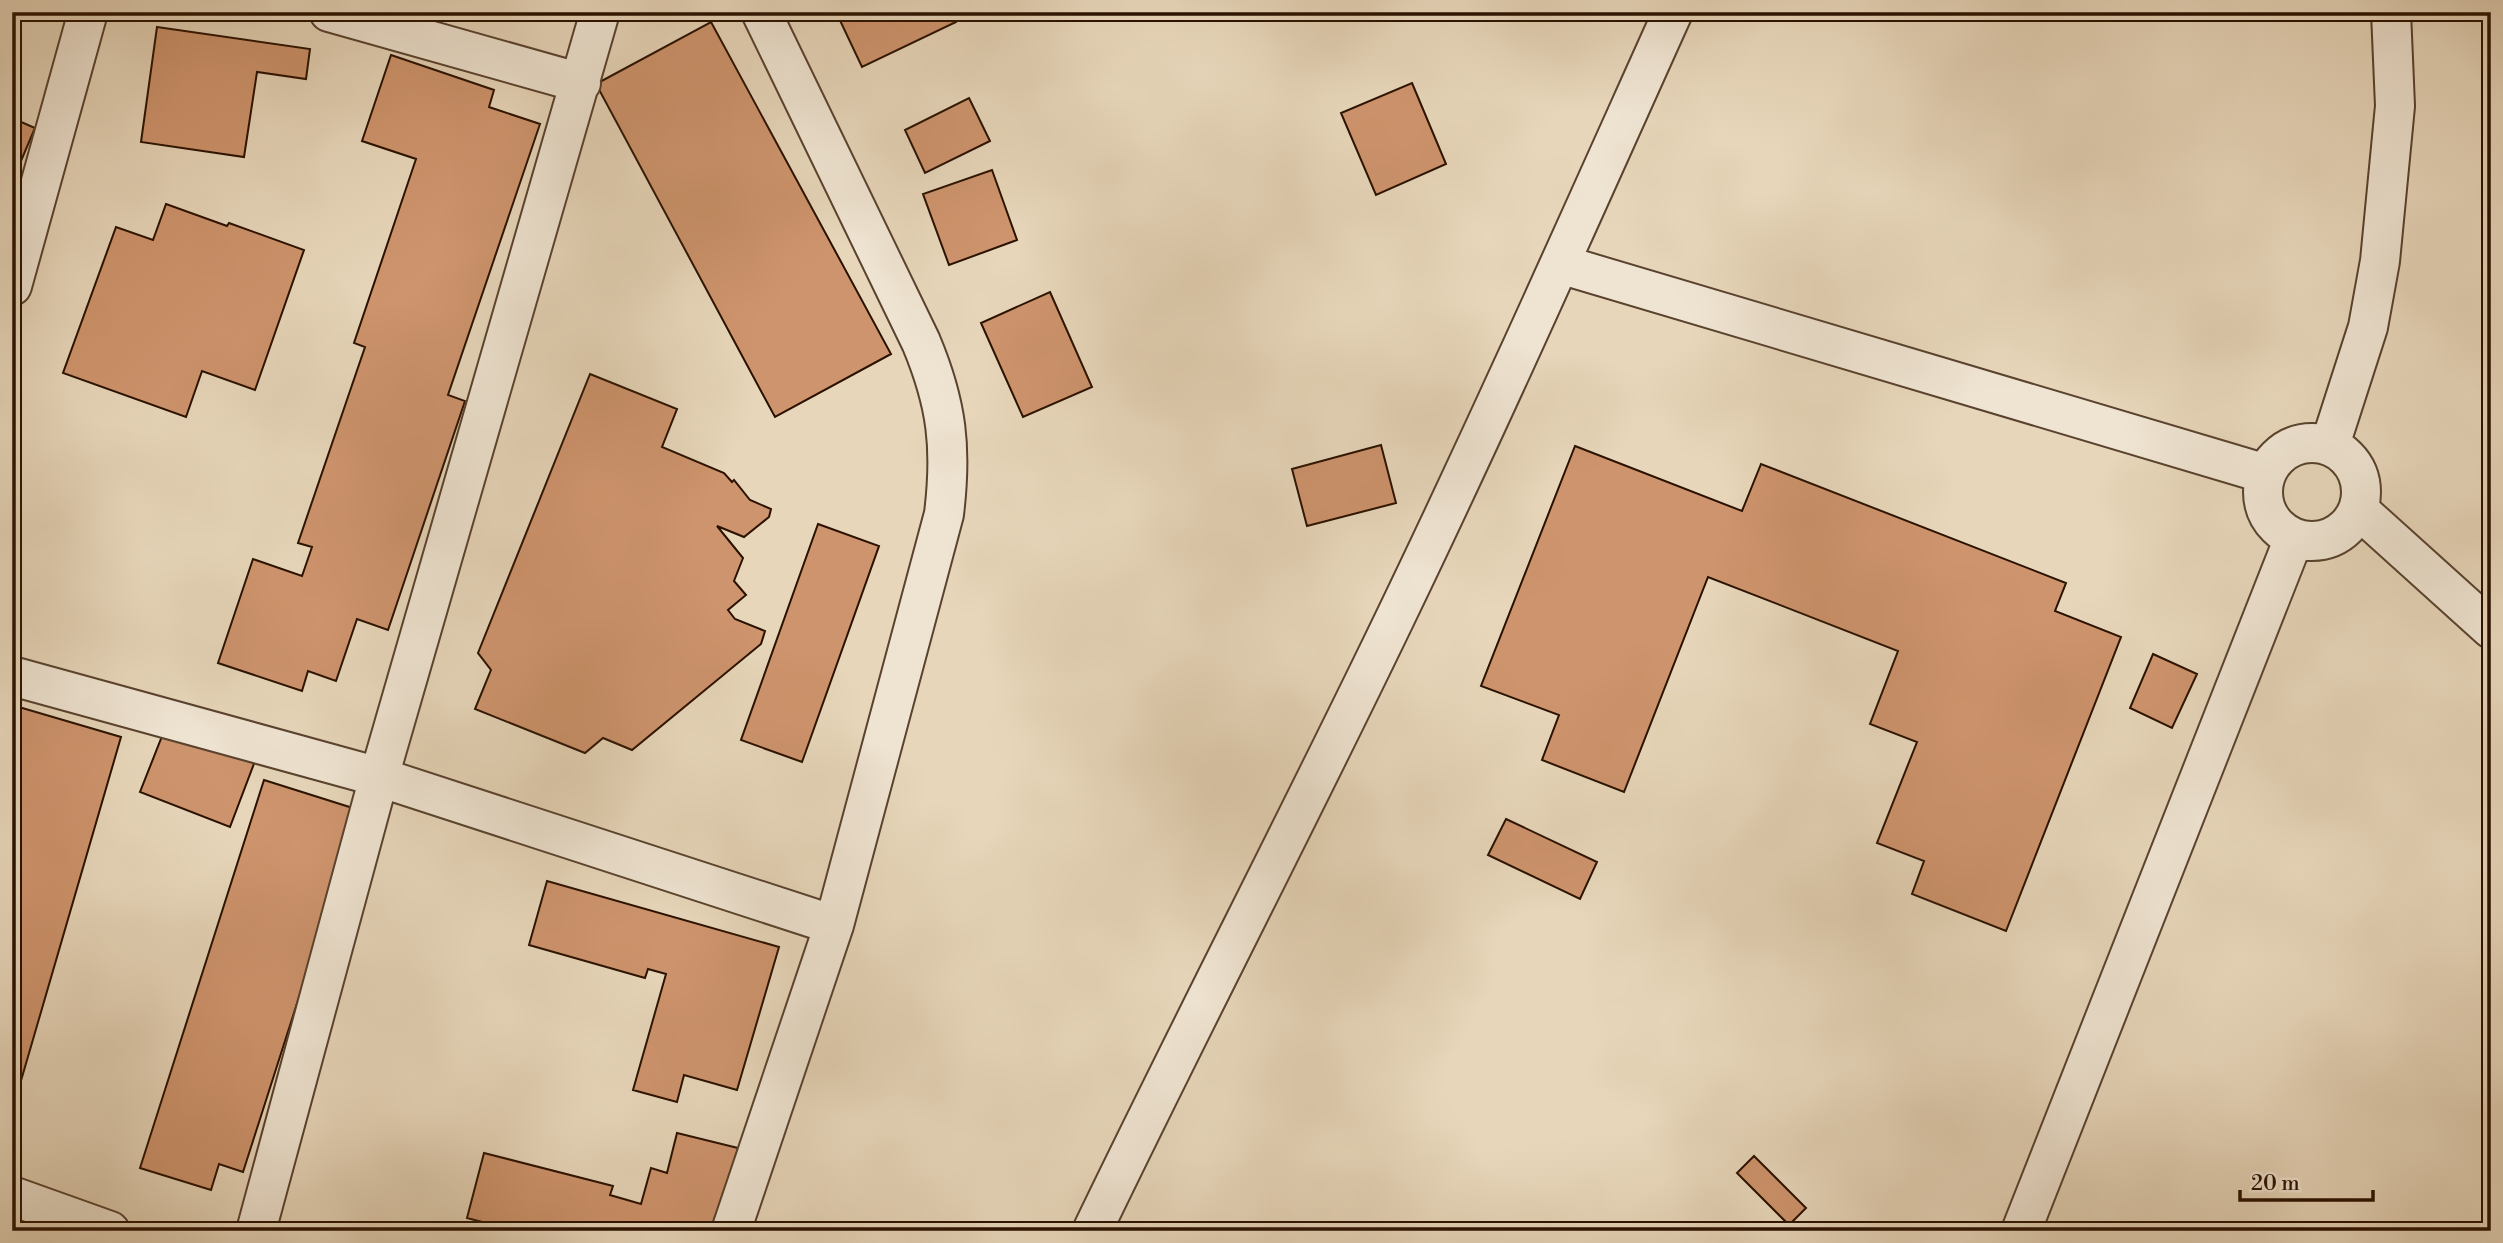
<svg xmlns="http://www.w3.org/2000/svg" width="2503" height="1243" viewBox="0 0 2503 1243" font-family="'Libre Bodoni',serif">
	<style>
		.building { fill: #ce946d; stroke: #2a1100; stroke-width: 2 }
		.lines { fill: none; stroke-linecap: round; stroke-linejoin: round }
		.minor-casing { stroke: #59422e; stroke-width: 42 }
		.minor { stroke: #efe4d2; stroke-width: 38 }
	</style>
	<rect width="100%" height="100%" fill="#e7d6ba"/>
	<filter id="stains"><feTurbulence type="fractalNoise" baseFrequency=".00286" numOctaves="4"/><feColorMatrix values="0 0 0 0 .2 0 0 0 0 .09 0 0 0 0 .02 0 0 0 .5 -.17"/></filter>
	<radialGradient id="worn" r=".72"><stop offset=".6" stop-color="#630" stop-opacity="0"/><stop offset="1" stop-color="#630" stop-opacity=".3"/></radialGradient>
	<!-- building -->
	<path class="building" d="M836 12H952L956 22 862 67Z
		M711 22 891 354 775 417 596 84Z
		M157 27 310 49 306 79 257 72 244 157 141 142Z
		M391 55 494 90 489 107 540 124 448 395 465 401 388 630 357 619 336 681 308 671 302 691 218 663 253 559 302 576 312 547 298 543 365 347 354 343 416 159 362 141Z
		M1412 83 1446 164 1376 195 1341 113Z
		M969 98 990 141 925 173 905 130Z
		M12 118 35 128 15 175 12 174Z
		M992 170 1017 240 949 265 923 194Z
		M166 204 227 226 229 223 304 250 255 390 202 371 186 417 63 373 116 227 153 240Z
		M1050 292 1092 387 1023 417 981 323Z
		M590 374 677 409 662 447 724 473 732 482 734 480 750 500 771 509 769 517 744 537 717 526 743 558 734 581 746 595 728 610 735 619 765 631 761 644 632 750 603 738 585 753 475 709 491 670 478 653Z
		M1381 445 1396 503 1307 526 1292 469Z
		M1575 446 1742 511 1761 464 2066 583 2055 611 2121 637 2006 931 1912 894 1924 861 1877 843 1917 742 1870 724 1898 651 1708 577 1624 792 1542 760 1559 715 1481 686Z
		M818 524 879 546 802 762 741 740Z
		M2153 654 2197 674 2172 728 2130 708Z
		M12 705 121 737 18 1091 12 1089Z
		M166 726 255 761 230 827 140 792Z
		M264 780 359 810 243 1172 219 1164 211 1190 140 1168Z
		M1506 819 1597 862 1580 899 1488 855Z
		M547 881 779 947 737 1090 684 1075 677 1102 633 1090 666 974 648 969 645 978 529 945Z
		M677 1133 738 1148 717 1231H516L467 1218 484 1153 613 1186 610 1195 641 1204 651 1168 667 1173Z
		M1754 1156 1806 1208 1789 1225 1737 1173Z"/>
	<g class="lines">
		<!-- minor casing -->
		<g class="minor-casing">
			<path id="minor" d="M329 12 581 83
				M1560 264 2266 474
				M12 286 88 12
				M2263 492a49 49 0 1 1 98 0a49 49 0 1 1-98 0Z
				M2330 445 2368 327 2380 261 2395 106 2391 12
				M2358 509 2491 629
				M12 676 379 777 834 925
				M12 1196 110 1231
				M256 1231 379 777 600 12
				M731 1231 834 925 944 514C952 448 947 404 921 342L761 12
				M1092 1231C1191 1025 1297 822 1396 616 1492 417 1582 214 1673 12
				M2021 1231 2294 538"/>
		</g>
		<!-- minor -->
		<use href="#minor" class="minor"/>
	</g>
	<!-- margin -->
	<rect width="2503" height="1243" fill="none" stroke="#e7d6ba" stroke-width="42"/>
	<rect x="14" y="14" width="2475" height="1215" fill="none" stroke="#2a1100" stroke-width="3.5"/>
	<rect x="21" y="21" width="2461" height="1201" fill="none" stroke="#2a1100" stroke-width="2"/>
	<!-- scale -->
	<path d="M2240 1190v10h133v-10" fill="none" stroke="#2a1100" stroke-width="3.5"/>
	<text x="2251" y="1190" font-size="21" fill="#2a1100" stroke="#efe4d2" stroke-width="5" paint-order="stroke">20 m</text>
	<rect width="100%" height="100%" filter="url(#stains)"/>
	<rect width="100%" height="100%" fill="url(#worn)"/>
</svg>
